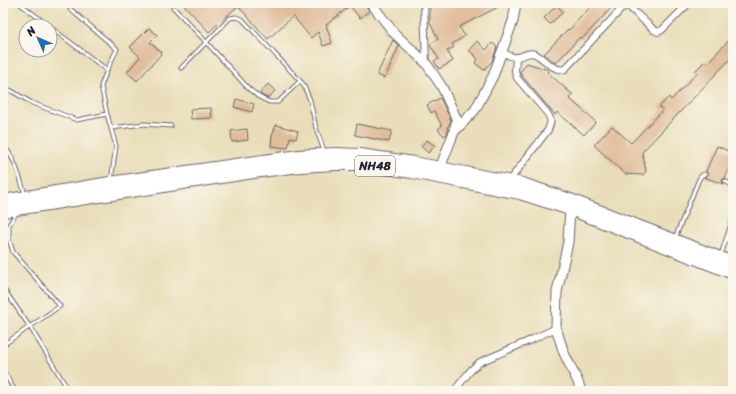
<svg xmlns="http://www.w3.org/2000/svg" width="736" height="394" viewBox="0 0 736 394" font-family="Sriracha,sans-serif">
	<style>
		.building { fill: #e0bc9a }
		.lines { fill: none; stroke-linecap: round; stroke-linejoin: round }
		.lane-casing { stroke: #686467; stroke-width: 5 }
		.street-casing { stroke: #686467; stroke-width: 8 }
		.secondary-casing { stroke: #686467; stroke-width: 11 }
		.highway-casing { stroke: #686467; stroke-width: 14 }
		.lane { stroke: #fff; stroke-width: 3 }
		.street { stroke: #fff; stroke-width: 6 }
		.secondary { stroke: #fff; stroke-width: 9 }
		.highway { stroke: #fff; stroke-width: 12 }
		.labels { text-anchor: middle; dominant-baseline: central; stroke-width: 3.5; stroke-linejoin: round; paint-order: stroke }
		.shield { fill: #fbf7ec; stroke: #636270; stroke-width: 1 }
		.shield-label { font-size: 12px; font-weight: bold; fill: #22223b }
	</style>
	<rect width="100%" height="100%" fill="#fbf7ec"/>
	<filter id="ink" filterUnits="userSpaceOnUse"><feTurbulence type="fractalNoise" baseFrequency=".025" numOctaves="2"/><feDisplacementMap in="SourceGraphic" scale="8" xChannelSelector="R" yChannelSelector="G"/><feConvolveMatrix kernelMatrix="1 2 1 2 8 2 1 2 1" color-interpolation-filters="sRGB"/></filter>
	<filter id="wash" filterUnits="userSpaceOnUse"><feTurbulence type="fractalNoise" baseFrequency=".012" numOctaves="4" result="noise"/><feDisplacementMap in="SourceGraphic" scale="16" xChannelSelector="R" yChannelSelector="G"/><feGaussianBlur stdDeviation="0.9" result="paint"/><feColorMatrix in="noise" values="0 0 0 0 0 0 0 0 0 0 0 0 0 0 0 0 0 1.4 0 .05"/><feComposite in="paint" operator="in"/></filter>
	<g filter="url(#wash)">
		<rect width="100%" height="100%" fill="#e9deb9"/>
		<g id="blocks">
			<!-- building -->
			<path class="building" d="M182 3H365L366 6 369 11 360 18 350 6 326 25 332 43 323 46 318 32 311 38 293 16 268 39 238 6 209 32Z
				M430 3H506L459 27 465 36 452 44 454 47 447 51 453 61 439 69 434 61 439 59 430 45 438 39 430 23Z
				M594 3H616L582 39 580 37 556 63 544 54 568 29 569 30Z
				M557 5 563 12 550 24 544 18Z
				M149 28 157 35 150 42 162 53 137 81 127 72 140 57 130 47Z
				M733 36V56L642 152 646 171 643 175 625 174 594 145 612 126 631 143 663 110 659 107 669 97 671 100 697 73 695 71 705 61 707 63Z
				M393 40 399 46 385 78 377 75Z
				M477 41 486 50 492 43 497 47 492 61 484 70 475 63 478 59 469 50Z
				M527 63 549 70 547 72 573 95 569 98 596 122 584 135 557 112 555 115 522 76 520 72Z
				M268 84 275 91 268 98 263 96 260 93Z
				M440 98 451 120 449 125 447 127 448 131 447 134 444 136 438 129 442 126 434 111 431 113 427 105Z
				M236 99 254 104 252 112 234 107Z
				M211 108 212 118 191 119 190 109Z
				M357 124 392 131 389 142 355 135Z
				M276 125 298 131 296 139 290 137 288 148 271 146 272 136Z
				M247 129 248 140 232 142 231 131Z
				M427 140 435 146 428 153 421 146Z
				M717 146 733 153V159L725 178 722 180 723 184 704 177 708 175 706 171Z"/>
		</g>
	</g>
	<g filter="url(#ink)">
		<use href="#blocks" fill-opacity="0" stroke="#686467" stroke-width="1"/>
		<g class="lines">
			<!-- lane casing -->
			<g class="lane-casing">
				<path id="lane" d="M19 3 49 26
					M173 7 206 42 249 89 259 97 269 102H278L300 81
					M70 9 117 49 107 70
					M50 27 107 70 101 86 107 114
					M181 68 230 18 236 17 242 19 303 84 310 100 316 128 324 151
					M3 86 32 103 77 120 107 114 116 146 111 181
					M111 128 144 124 171 126
					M3 145C15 157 20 179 25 194
					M725 181 733 186
					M675 238 699 179 702 175 705 174
					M721 255 733 218
					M3 288 30 327 69 391
					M3 345 60 306 13 252 9 239V225L17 212
					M3 370 15 391"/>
			</g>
			<!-- street casing -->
			<g class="street-casing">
				<path id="street" d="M424 3 426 63
					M626 4 654 30 658 32 662 30 689 3
					M502 52C506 54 512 58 517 57 523 57 527 51 535 54 544 58 553 72 565 69L627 3
					M509 181 548 130C551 122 552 120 547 113L517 78 515 71 516 57
					M454 391 471 370 480 362 531 340 556 328"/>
			</g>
			<!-- secondary casing -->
			<g class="secondary-casing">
				<path id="secondary" d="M371 3 394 33 426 63 442 87 457 120 454 130
					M440 174V168L454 132 475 110 493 76 513 21 516 3
					M572 204 570 209 568 242 557 292 556 328 564 353 578 382 581 391"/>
			</g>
			<!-- highway casing -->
			<g class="highway-casing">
				<path id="highway" d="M3 201 110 183 299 156 335 154 360 155 414 163 522 184 573 201 733 263
					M3 211 253 172 300 166 335 164H359L412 172 520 193 570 209 733 273"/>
			</g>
			<!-- lane -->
			<use href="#lane" class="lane"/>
			<!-- street -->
			<use href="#street" class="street"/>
			<!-- secondary -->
			<use href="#secondary" class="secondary"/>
			<!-- highway -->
			<use href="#highway" class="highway"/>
		</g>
	</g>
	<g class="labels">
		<!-- shield labels -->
		<rect class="shield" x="355" y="156" width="40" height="20" rx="3"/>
		<g class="shield-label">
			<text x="375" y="166">NH48</text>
		</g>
	</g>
	<!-- margin -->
	<rect width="736" height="394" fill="none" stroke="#fbf7ec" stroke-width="16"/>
	<!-- north arrow -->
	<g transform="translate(38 38) rotate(315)"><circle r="19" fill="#fbf7ec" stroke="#a4a2a5"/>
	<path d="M0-3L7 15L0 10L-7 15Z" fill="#1f6fb2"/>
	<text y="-6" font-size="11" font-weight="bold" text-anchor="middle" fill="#22223b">N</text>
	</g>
</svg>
